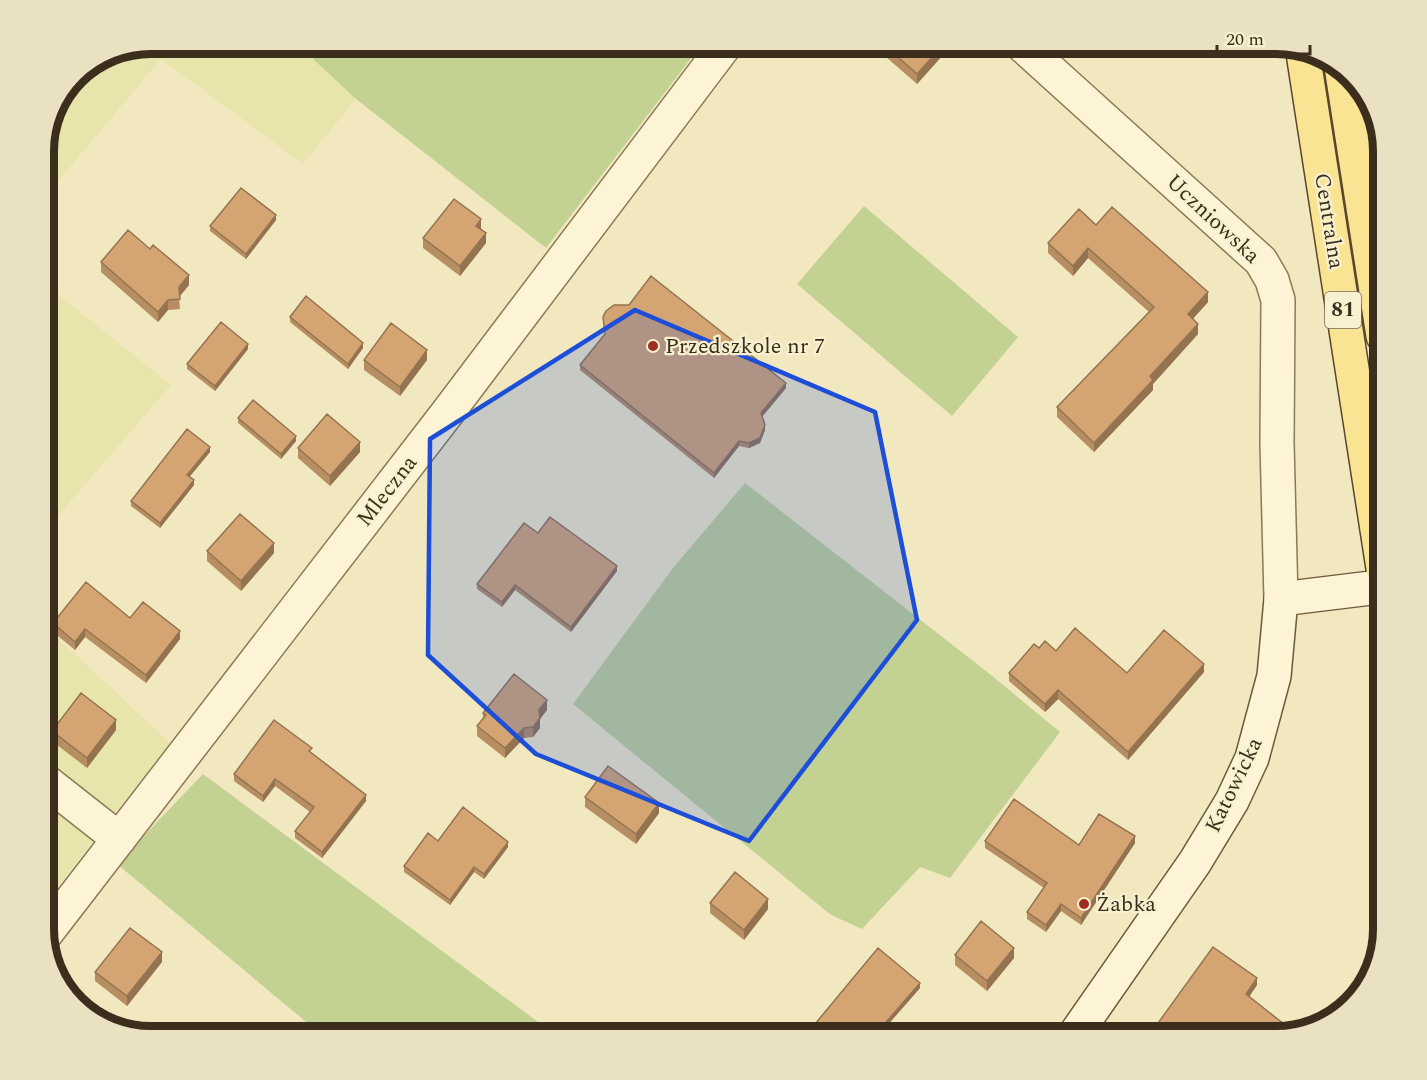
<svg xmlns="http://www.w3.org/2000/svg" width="1427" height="1080" viewBox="0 0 1427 1080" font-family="Spectral,serif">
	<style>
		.farmland { fill: #e8e5ac }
		.green { fill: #c3d193 }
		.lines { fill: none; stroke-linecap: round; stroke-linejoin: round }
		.street-casing { stroke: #8d7956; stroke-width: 36 }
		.secondary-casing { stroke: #6e5939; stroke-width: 36 }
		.primary-casing { stroke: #5a462b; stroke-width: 36 }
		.street { stroke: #fcf4d4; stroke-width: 33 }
		.secondary { stroke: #fcf4d4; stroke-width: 33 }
		.primary { stroke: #f9e494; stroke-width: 33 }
		.wall { fill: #b68e62 }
		.shaded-wall { fill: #947450 }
		.building { fill: #d4a572; stroke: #947450; stroke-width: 1.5 }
		.marked { fill: #1d4ed8; fill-opacity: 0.2; stroke: #1d4ed8; stroke-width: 4.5; stroke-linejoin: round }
		.poi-dot { fill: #a12d20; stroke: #f8f1d0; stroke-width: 2 }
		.labels { text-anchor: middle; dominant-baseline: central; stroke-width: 4.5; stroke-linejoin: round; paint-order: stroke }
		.shield { fill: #f8f1d0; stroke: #746852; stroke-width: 1.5 }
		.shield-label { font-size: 21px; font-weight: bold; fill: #3b2e1c }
		.street-label { font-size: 22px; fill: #3b2e1c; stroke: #f8f1d0 }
		.poi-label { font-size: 22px; fill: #3b2e1c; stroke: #f8f1d0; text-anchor: start }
		.rim { fill: none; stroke: #3b2e1c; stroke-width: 8 }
	</style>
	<rect width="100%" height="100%" fill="#f2e8c0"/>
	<!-- farmland -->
	<path class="farmland" d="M151 44H325L313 59 356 99 303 164 161 59 44 198V144L55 103 80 70Z
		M44 283 171 385 44 532Z
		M44 625 170 743 44 904Z"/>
	<!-- green -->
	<path class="green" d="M325 44H702L546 248 356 99 313 59Z
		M864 206 1018 337 952 416 797 284Z
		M745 483 991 675 1060 732 950 878 920 867 862 929 831 915 573 704 673 568Z
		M203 774 557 1036H323L117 864Z"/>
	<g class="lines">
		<!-- street casing -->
		<g class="street-casing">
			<path id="street" d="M1021 44 1261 261 1272 280 1278 300 1277 443 1281 599
				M44 780 119 839
				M44 936 448 412 726 44"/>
		</g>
		<!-- secondary casing -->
		<g class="secondary-casing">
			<path id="secondary" d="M1074 1036 1195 862 1232 801 1252 758 1274 676 1281 599 1371 588 1383 583"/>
		</g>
		<!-- primary casing -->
		<g class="primary-casing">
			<path id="primary" d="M1303 53 1383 568
				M1341 66 1383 336"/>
		</g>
		<!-- street -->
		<use href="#street" class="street"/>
		<!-- secondary -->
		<use href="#secondary" class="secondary"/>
		<!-- primary -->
		<use href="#primary" class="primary"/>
	</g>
	<!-- wall -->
	<path class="wall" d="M871 44H951V46L917 84Z
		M276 220 246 259 210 231V226Z
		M1096 225 1208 302 1193 319 1198 334 1153 384V390L1094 452 1057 417V407L1149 312 1088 258 1073 276 1048 253V243Z
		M480 229 486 243 460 276 423 248V238Z
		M101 262 189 285 179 297 180 309 168 310 158 322 101 272Z
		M290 317 363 348 348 369 290 322Z
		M248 349 215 391 187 369V364Z
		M364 360H427L400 396 364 370Z
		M580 365 786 388 762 417 765 430 760 443 749 448 739 446 714 478 580 370Z
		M238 418 296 441 281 459 238 423Z
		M298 448 360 452 330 486 298 458Z
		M210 452 189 477 194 485 160 528 131 506V501Z
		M538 533 617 571 571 632 515 590 502 607 477 589V584Z
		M207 551 274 553 241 591 207 561Z
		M130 618 180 639 146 683 85 637 75 650 53 632V623Z
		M1039 648 1056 651 1127 673 1204 672 1128 760 1058 699 1045 712 1009 681V673Z
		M547 710 540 719V728L533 737 524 738 505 758 477 736V726L483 718V713Z
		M116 730 87 768 52 741V731Z
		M312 753 366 801 322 858 295 838V831L310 812 275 786 263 802 234 781V774Z
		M585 797 659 813 636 844 585 807Z
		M438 841 508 847 484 879 474 872 450 905 404 872V866Z
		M985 841 1079 845 1135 843 1081 925 1061 911 1046 932 1027 919V912L1044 888 985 848Z
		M710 903 768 909 744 940 710 913Z
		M955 955 1014 958 987 991 955 965Z
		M162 962 127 1006 95 981V972Z
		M1257 985 1249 997 1276 1036H1153V1030Z
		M920 988 878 1036H812L810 1035V1030Z"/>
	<!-- shaded-wall -->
	<path class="shaded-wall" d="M944 44H951V46L917 84V74Z
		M276 215V220L246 259V254Z
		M481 219V229L476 236V226Z
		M486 233V243L460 276V266Z
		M1088 248V258L1073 276V266Z
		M189 275V285L179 297V287Z
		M1208 292V302L1188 324V314Z
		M168 300V310L158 322V312Z
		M1198 324V334L1153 384V390L1094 452V443L1150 376Z
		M363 343V348L348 369V364Z
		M248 344V349L215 391V386Z
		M427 350V360L400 396V387Z
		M786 383V388L761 418V413Z
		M765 425V430L760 443 749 448V443Z
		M296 436V441L281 459V454Z
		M739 441V446L714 478V473Z
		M360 442V452L330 486V476Z
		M210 447V452L187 480V475Z
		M194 480V485L160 528V523Z
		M274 543V553L241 591V581Z
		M617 566V571L571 632V627Z
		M515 585V590L502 607V602Z
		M85 629V637L75 650V642Z
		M180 631V639L146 683V675Z
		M1204 664V672L1128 760V752Z
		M1058 690V699L1045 712V704Z
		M547 700V710L540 719V728L533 737V727L539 710Z
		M116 720V730L87 768V758Z
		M524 728V738L505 758V748Z
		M275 779V786L263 802V796Z
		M366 795V801L322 858V852Z
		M659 803V813L636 844V834Z
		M1135 836V843L1081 925V918Z
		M508 842V847L484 879V874Z
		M474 867V872L450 905V900Z
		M768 899V909L744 940V930Z
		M1061 904V911L1046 932V925Z
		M1014 948V958L987 991V981Z
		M162 952V962L127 1006V996Z
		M1257 978V985L1246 1001V994Z
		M920 983V988L878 1036H874Z"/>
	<!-- building -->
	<path class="building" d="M883 44H944L917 74Z
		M241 188 276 215 246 254 210 226Z
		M454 199 481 219 476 226 486 233 460 266 423 238Z
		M1112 207 1208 292 1188 314 1198 324 1150 376 1153 380 1094 443 1057 407 1154 307 1088 248 1073 266 1048 243 1079 209 1096 225Z
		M128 230 150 249 153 245 189 275 179 287 180 299 168 300 158 312 101 262Z
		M651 276 786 383 761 413 765 425 760 438 749 443 739 441 714 473 580 365 605 334 603 317 606 311 614 305H629Z
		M306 296 363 343 348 364 290 317Z
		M221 322 248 344 215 386 187 364Z
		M391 323 427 350 400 387 364 360Z
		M253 400 296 436 281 454 238 418Z
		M327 414 360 442 330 476 298 448Z
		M187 429 210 447 187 475 194 480 160 523 131 501Z
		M240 514 274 543 241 581 207 551Z
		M550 517 617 566 571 627 515 585 502 602 477 584 524 523 538 533Z
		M86 582 130 618 143 602 180 631 146 675 85 629 75 642 53 623Z
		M1075 628 1127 673 1164 630 1204 664 1128 752 1058 690 1045 704 1009 673 1034 644 1039 648 1045 641 1056 651Z
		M514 674 547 700 539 710 540 718 533 727 524 728 505 748 477 726 486 715 483 713Z
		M81 693 116 720 87 758 52 731Z
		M274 720 312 748 309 751 366 795 322 852 295 831 314 807 275 779 263 796 234 774Z
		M608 766 659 803 636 834 585 797Z
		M1014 799 1079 845 1099 814 1135 836 1081 918 1061 904 1046 925 1027 912 1047 883 985 841Z
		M463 807 508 842 484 874 474 867 450 900 404 866 428 833 438 841Z
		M735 872 768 899 744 930 710 903Z
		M981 921 1014 948 987 981 955 955Z
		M130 928 162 952 127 996 95 972Z
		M1213 947 1257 978 1246 994 1294 1032 1276 1036H1162L1153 1030Z
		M878 948 920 983 874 1036H818L810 1030Z"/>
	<!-- marked area -->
	<path class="marked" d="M635 310 875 412 917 620 749 841 536 754 428 655 430 439Z"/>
	<!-- markers -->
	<g class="poi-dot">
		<circle cx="653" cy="346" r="6"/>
		<circle cx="1084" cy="904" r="6"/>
	</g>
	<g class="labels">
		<!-- shield labels -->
		<rect class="shield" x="1325" y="292" width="36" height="36" rx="4.5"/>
		<g class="shield-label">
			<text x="1343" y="310">81</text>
		</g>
		<!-- street labels -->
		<g class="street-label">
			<text transform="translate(1213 219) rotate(43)">Uczniowska</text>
			<text transform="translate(1329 221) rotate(81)">Centralna</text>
			<text transform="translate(387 491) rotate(-52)">Mleczna</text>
			<text transform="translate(1234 785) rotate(-64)">Katowicka</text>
		</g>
		<!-- poi labels -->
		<g class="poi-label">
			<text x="665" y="346">Przedszkole nr 7</text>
			<text x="1096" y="904">Żabka</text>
		</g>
	</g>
	<!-- crop -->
	<path d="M0 0H1427V1080H0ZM151 54H1276A97 97 0 0 1 1373 151V929A97 97 0 0 1 1276 1026H151A97 97 0 0 1 54 929V151A97 97 0 0 1 151 54Z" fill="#e9e1c2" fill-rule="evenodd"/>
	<path class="rim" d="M151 54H1276A97 97 0 0 1 1373 151V929A97 97 0 0 1 1276 1026H151A97 97 0 0 1 54 929V151A97 97 0 0 1 151 54Z"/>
	<!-- scale -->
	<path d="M1217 45v9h93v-9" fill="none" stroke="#3b2e1c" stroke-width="3"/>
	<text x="1226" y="45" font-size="18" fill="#3b2e1c" stroke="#f8f1d0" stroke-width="4.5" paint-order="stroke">20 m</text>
</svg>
